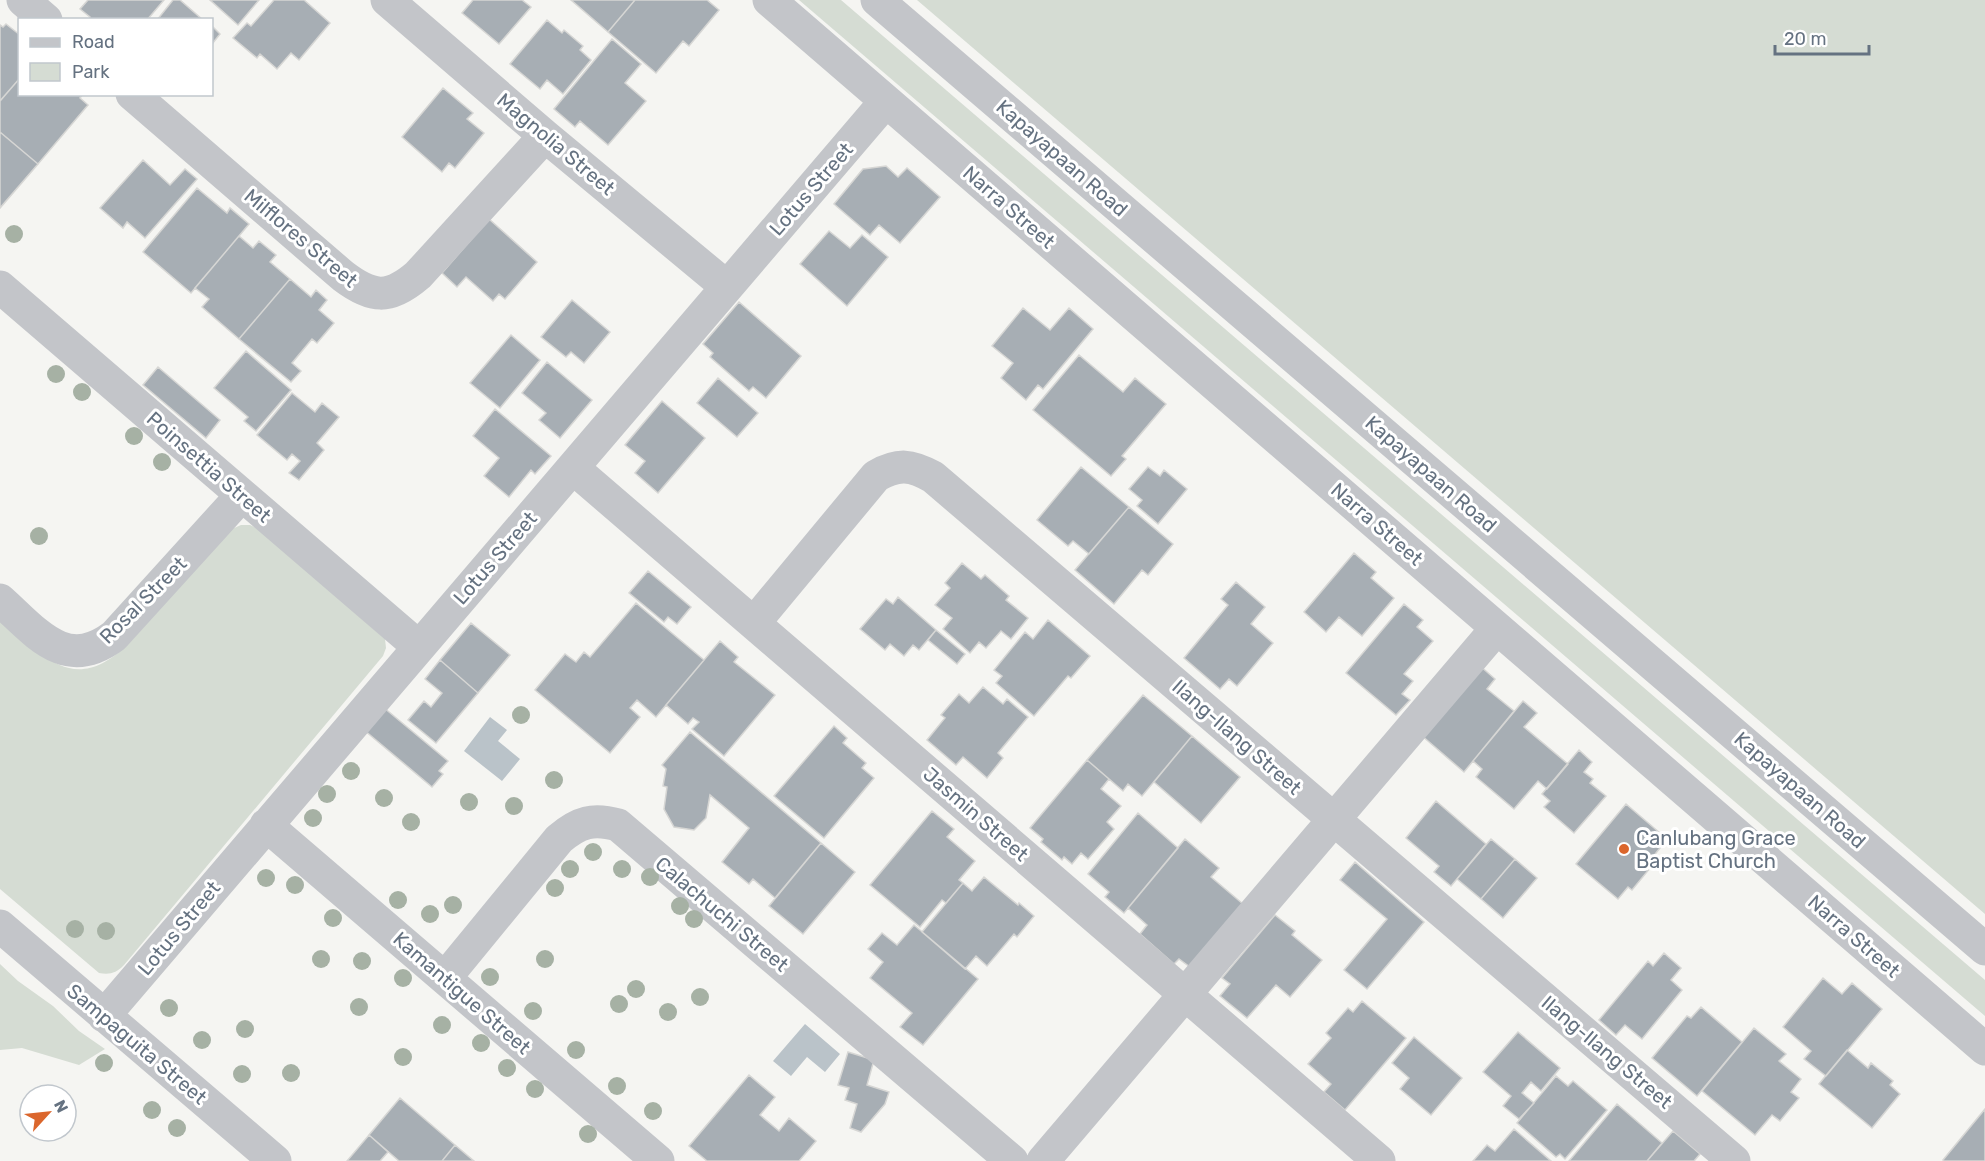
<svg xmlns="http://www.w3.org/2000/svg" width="1985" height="1161" viewBox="0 0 1985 1161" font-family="Rubik,sans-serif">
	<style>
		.green { fill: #d5dcd3 }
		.water { fill: #bac3c9 }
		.building { fill: #a7aeb4; stroke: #d6d6d4; stroke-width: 1.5 }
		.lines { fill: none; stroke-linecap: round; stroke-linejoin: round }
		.minor { stroke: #c3c5c9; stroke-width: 33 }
		.tree { fill: #a6b1a4 }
		.poi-dot { fill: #db662c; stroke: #fff; stroke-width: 2 }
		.labels { text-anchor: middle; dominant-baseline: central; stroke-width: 6; stroke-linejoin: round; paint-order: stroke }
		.street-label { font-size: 20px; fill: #657281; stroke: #fff }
		.poi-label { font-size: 20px; fill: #657281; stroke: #fff; text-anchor: start }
	</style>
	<rect width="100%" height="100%" fill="#f5f5f2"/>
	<!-- green -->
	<path class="green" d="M799 0H841L1985 980V1016Z
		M917 0H1985V914Z
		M241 525H250L259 529 385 639 386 648 383 656 124 965C116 973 110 975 99 973L0 889V618C45 657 74 697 129 643L232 529Z
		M0 964 18 981 53 1006 79 1031 105 1049 79 1065 22 1048 0 1050Z"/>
	<!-- water -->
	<path class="water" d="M490 717 507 730 498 741 520 759 502 781 464 751Z
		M805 1024 840 1054 825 1072 807 1057 791 1076 773 1061Z"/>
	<!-- building -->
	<path class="building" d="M88 0H164L147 20H89L90 17 80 9Z
		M173 0H180L203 20H157Z
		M210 0H259L238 25Z
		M274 0H304L330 23 299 60 291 53 277 69 260 54 257 58 233 38 247 23 251 26Z
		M473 0H522L531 7 499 44 462 13Z
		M571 0H635L608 32Z
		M635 0H707L719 10 689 46 683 41 656 73 608 32Z
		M547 20 562 33 564 30 583 46 580 50 591 60 563 94 547 80 540 89 510 64Z
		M6 24 20 35V78L0 101V25L3 27Z
		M212 26 220 34 212 44Z
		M612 39 641 64 625 83 646 101 608 145 580 121 575 127 554 109Z
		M20 78V94H83L80 98 88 105 38 164 0 132V101Z
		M443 88 473 113 467 119 484 133 455 168 449 163 442 172 402 137Z
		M0 132 38 164 0 208Z
		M143 160 170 185 185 169 197 179 145 238 127 222 123 228 100 208Z
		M886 166 898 177 907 168 940 197 900 243 879 225 870 235 834 204 863 169Z
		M197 188 227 213 230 208 249 224 191 293 143 252Z
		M489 219 537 262 505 299 499 294 493 301 466 277 457 287 442 273Z
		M829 231 850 248 862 235 888 257 847 306 800 264Z
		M239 236 253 248 259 241 276 255 270 262 290 279 239 339 202 307 209 299 195 288Z
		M290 279 311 297 316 290 327 300 319 310 334 323 317 343 312 339 292 363 301 371 291 382 239 339Z
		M572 300 610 332 584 363 571 352 566 357 541 337Z
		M739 302 801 356 766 398 753 387 749 391 710 357 713 353 703 344Z
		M1023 308 1050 330 1069 308 1093 329 1043 389 1038 385 1026 400 1001 378 1013 363 992 346Z
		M511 335 540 360 500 408 470 383Z
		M246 351 291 390 256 431 244 421 248 417 214 388Z
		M1079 355 1123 392 1135 378 1166 404 1122 456 1126 459 1111 476 1033 410Z
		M547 362 592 400 560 438 539 420 546 413 522 393Z
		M158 367 220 420 206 438 143 385Z
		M718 378 758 413 737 437 697 403Z
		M292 393 315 412 322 403 339 417 317 443 324 450 299 480 289 473 300 461 292 454 287 460 257 435Z
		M662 401 705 438 658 493 635 473 645 461 625 445Z
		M495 409 551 456 535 474 531 470 509 497 484 476 499 458 473 436Z
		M1081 467 1129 507 1089 554 1073 541 1068 546 1037 520Z
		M1148 467 1160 476 1164 470 1187 489 1158 524 1137 506 1142 500 1129 489Z
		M1129 507 1173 544 1148 575 1142 570 1114 604 1075 570Z
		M1354 553 1376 572 1371 578 1394 598 1362 636 1339 617 1326 632 1304 612Z
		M962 563 981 579 985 575 1009 596 1006 600 1028 618 1011 639 1001 631 986 648 979 642 970 653 943 629 952 618 935 605 950 588 945 583Z
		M648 571 691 607 677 624 668 617 664 622 629 593Z
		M1236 582 1265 607 1251 624 1273 643 1237 686 1229 679 1220 689 1184 658 1228 605 1221 599Z
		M898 597 936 630 919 650 913 645 904 656 890 644 885 650 860 629 886 599 893 604Z
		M636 603 704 660 656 717 637 700 630 708 640 717 610 753 535 690 565 654 576 662 584 652 590 657Z
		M1404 604 1423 620 1417 627 1433 641 1404 674 1413 681 1402 694 1410 700 1396 715 1346 673Z
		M1048 620 1090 656 1071 678 1068 676 1034 716 996 683 1002 676 994 670 1025 632 1033 639Z
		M471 623 510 655 478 693 440 660Z
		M936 630 965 654 957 664 928 640Z
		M720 641 738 657 734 662 775 695 724 756 692 729 699 722 693 718 688 724 666 705Z
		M440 660 478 693 436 743 408 720 424 701 431 707 442 693 425 679Z
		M1479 665 1495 679 1487 689 1514 711 1464 772 1421 735Z
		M983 687 1003 704 1007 699 1028 717 998 753 1003 758 987 778 963 757 956 765 927 740 945 718 941 715 959 694 969 703Z
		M1143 695 1192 736 1142 796 1128 784 1123 791 1087 760Z
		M1523 701 1537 713 1524 727 1568 764 1547 789 1538 781 1514 809 1476 777 1482 769 1473 761Z
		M383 707 448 761 439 771 443 774 432 787 364 730Z
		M834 726 847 738 843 743 866 763 862 768 874 778 824 838 774 796Z
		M690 732 821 843 775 898 753 879 749 884 722 862 749 828 710 795 706 818 694 830 674 827 664 809 667 787 663 786 666 769 662 765Z
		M1192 736 1240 777 1201 823 1154 782Z
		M1579 750 1592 762 1584 772 1593 779 1590 783 1606 796 1574 833 1544 807 1550 801 1542 794Z
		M1087 760 1109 779 1101 789 1121 806 1107 822 1114 829 1088 859 1081 853 1072 864 1064 857 1062 860 1041 842 1043 839 1030 828Z
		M1436 801 1486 844 1451 886 1434 872 1439 866 1406 838Z
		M1626 804 1667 839 1652 858 1656 861 1632 890 1628 887 1618 899 1576 864Z
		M932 811 954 829 947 837 975 861 959 880 963 883 946 903 942 900 920 927 870 885Z
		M1138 813 1178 848 1124 913 1105 897 1109 892 1088 874Z
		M1185 839 1219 868 1211 877 1243 904 1190 967 1179 959 1174 964 1140 934 1147 925 1128 908Z
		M1491 839 1515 859 1481 899 1457 879Z
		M821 843 855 872 803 934 769 906Z
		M1515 859 1537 878 1503 918 1481 899Z
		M1355 862 1424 922 1367 989 1344 970 1387 919 1340 880Z
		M984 877 1018 905 1019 903 1034 916 1017 937 1014 934 987 966 976 956 965 969 922 932 963 883 972 891Z
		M1275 915 1295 931 1292 935 1322 960 1290 997 1276 985 1247 1018 1220 996 1230 984 1222 978Z
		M914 925 978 979 923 1045 900 1027 912 1013 870 978 883 962 868 949 882 933 897 945Z
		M1664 953 1681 968 1671 980 1682 990 1642 1039 1625 1025 1616 1035 1599 1020 1648 961 1653 966Z
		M1823 978 1842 994 1852 983 1882 1009 1826 1076 1804 1059 1811 1051 1783 1027Z
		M1362 1001 1406 1038 1345 1110 1324 1092 1331 1084 1308 1064 1331 1038 1326 1033 1348 1008 1353 1012Z
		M1701 1007 1742 1042 1697 1096 1652 1058 1687 1016 1691 1018Z
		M1754 1028 1786 1054 1779 1061 1801 1079 1791 1092 1799 1098 1780 1121 1772 1115 1755 1135 1702 1091Z
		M1518 1032 1560 1068 1541 1091 1531 1082 1522 1093 1534 1103 1519 1119 1503 1106 1511 1096 1483 1072Z
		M1414 1037 1462 1078 1431 1115 1400 1089 1409 1078 1392 1063Z
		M1847 1050 1868 1068 1871 1063 1893 1081 1890 1085 1900 1094 1872 1128 1819 1084Z
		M848 1052 874 1060 867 1085 889 1092 885 1104 861 1132 850 1128 857 1104 845 1100 849 1088 838 1085Z
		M749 1075 775 1097 760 1115 779 1131 789 1118 816 1141 799 1161H707L689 1146Z
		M1556 1076 1568 1086 1573 1081 1607 1110 1565 1159 1560 1154 1556 1157 1517 1123Z
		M400 1098 455 1145 442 1161H399L369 1135Z
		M1617 1104 1662 1143 1647 1161H1569Z
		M1985 1109V1161H1944L1943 1160Z
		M1514 1129 1551 1161H1473L1487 1145 1495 1151Z
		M1673 1131 1700 1154 1694 1161H1647Z
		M369 1135 388 1152 380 1161H347Z
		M455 1145 474 1161H442Z"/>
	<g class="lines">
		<!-- minor -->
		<path class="minor" d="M23 0 46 20
			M387 0 545 136 727 287
			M769 0 1985 1049
			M877 0 1985 949
			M132 94 343 276C372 298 389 300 418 275L545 136
			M0 287 419 647
			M573 468 1379 1161
			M0 600C36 632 65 673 114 636L242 495
			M754 623 876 476C899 463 911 465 933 477L1734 1161
			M266 825 658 1161
			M0 926 275 1161
			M445 978 559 839C579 822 593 818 618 825L1012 1161
			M104 1016 886 101
			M1043 1161 1497 628"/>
	</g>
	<!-- trees -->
	<g class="tree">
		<circle cx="14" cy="234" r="9"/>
		<circle cx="56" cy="374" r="9"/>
		<circle cx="82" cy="392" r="9"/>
		<circle cx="134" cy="436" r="9"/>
		<circle cx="162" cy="462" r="9"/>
		<circle cx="39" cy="536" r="9"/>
		<circle cx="521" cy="715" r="9"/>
		<circle cx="351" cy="771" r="9"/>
		<circle cx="554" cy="780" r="9"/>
		<circle cx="327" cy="794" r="9"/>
		<circle cx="384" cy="798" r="9"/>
		<circle cx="469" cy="802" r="9"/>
		<circle cx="514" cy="806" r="9"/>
		<circle cx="313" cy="818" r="9"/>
		<circle cx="411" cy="822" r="9"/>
		<circle cx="593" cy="852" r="9"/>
		<circle cx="570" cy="869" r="9"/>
		<circle cx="622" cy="869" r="9"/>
		<circle cx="650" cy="877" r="9"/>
		<circle cx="266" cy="878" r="9"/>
		<circle cx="295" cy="885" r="9"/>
		<circle cx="555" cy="888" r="9"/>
		<circle cx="398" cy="900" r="9"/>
		<circle cx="453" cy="905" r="9"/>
		<circle cx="680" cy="906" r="9"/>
		<circle cx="430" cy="914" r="9"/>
		<circle cx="333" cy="918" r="9"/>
		<circle cx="694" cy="919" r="9"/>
		<circle cx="75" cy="929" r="9"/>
		<circle cx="106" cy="931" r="9"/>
		<circle cx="321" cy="959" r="9"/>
		<circle cx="545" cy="959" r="9"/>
		<circle cx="362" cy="961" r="9"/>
		<circle cx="490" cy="977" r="9"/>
		<circle cx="403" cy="978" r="9"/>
		<circle cx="636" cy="989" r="9"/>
		<circle cx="700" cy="997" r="9"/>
		<circle cx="619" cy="1004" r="9"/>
		<circle cx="359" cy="1007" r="9"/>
		<circle cx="169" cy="1008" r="9"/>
		<circle cx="533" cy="1011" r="9"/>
		<circle cx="668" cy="1012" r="9"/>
		<circle cx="442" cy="1025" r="9"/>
		<circle cx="245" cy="1029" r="9"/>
		<circle cx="202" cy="1040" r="9"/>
		<circle cx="481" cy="1043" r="9"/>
		<circle cx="576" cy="1050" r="9"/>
		<circle cx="403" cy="1057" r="9"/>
		<circle cx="104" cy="1063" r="9"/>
		<circle cx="507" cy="1068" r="9"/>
		<circle cx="291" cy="1073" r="9"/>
		<circle cx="242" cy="1074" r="9"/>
		<circle cx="617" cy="1086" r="9"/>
		<circle cx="535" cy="1089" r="9"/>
		<circle cx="152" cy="1110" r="9"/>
		<circle cx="653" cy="1111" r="9"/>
		<circle cx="177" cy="1128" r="9"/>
		<circle cx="588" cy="1134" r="9"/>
	</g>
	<!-- markers -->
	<circle class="poi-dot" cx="1624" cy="849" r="6"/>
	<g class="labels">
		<!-- street labels -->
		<g class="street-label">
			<text transform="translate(556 144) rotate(40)">Magnolia Street</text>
			<text transform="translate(1062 158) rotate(41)">Kapayapaan Road</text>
			<text transform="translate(811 189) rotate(-49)">Lotus Street</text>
			<text transform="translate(1009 207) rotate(41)">Narra Street</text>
			<text transform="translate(301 238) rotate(40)">Milflores Street</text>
			<text transform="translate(209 467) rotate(41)">Poinsettia Street</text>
			<text transform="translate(1431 474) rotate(41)">Kapayapaan Road</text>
			<text transform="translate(1377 524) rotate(41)">Narra Street</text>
			<text transform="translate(495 558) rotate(-49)">Lotus Street</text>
			<text transform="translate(143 600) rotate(-45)">Rosal Street</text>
			<text transform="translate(1237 737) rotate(41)">Ilang-Ilang Street</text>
			<text transform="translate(1800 790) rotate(41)">Kapayapaan Road</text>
			<text transform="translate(976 814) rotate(41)">Jasmin Street</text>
			<text transform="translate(722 914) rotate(40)">Calachuchi Street</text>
			<text transform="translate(179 928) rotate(-50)">Lotus Street</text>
			<text transform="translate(1854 936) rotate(41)">Narra Street</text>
			<text transform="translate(462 993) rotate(41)">Kamantigue Street</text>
			<text transform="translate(137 1044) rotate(40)">Sampaguita Street</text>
			<text transform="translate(1607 1052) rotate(40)">Ilang-Ilang Street</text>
		</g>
		<!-- poi labels -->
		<g class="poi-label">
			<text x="1636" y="838">Canlubang Grace<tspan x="1636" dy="23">Baptist Church</tspan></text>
		</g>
	</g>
	<!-- legend -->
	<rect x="18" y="18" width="195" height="78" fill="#ffffff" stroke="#c1c7cd" stroke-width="1.5"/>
	<rect x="30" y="38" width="30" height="9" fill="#c3c5c9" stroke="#c1c7cd" stroke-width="1.5"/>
	<text x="72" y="48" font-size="18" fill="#657281">Road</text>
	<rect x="30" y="63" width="30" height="18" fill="#d5dcd3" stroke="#c1c7cd" stroke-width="1.5"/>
	<text x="72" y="78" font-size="18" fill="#657281">Park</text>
	<!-- north arrow -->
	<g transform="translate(48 1113) rotate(63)"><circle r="28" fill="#ffffff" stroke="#c1c7cd" stroke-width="1.5"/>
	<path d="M0-4.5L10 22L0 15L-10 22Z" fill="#db662c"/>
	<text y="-9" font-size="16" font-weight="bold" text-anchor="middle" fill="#657281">N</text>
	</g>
	<!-- scale -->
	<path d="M1775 45v9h94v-9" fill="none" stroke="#657281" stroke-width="3"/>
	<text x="1784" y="45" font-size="18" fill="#657281" stroke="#ffffff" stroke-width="4.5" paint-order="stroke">20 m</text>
</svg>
